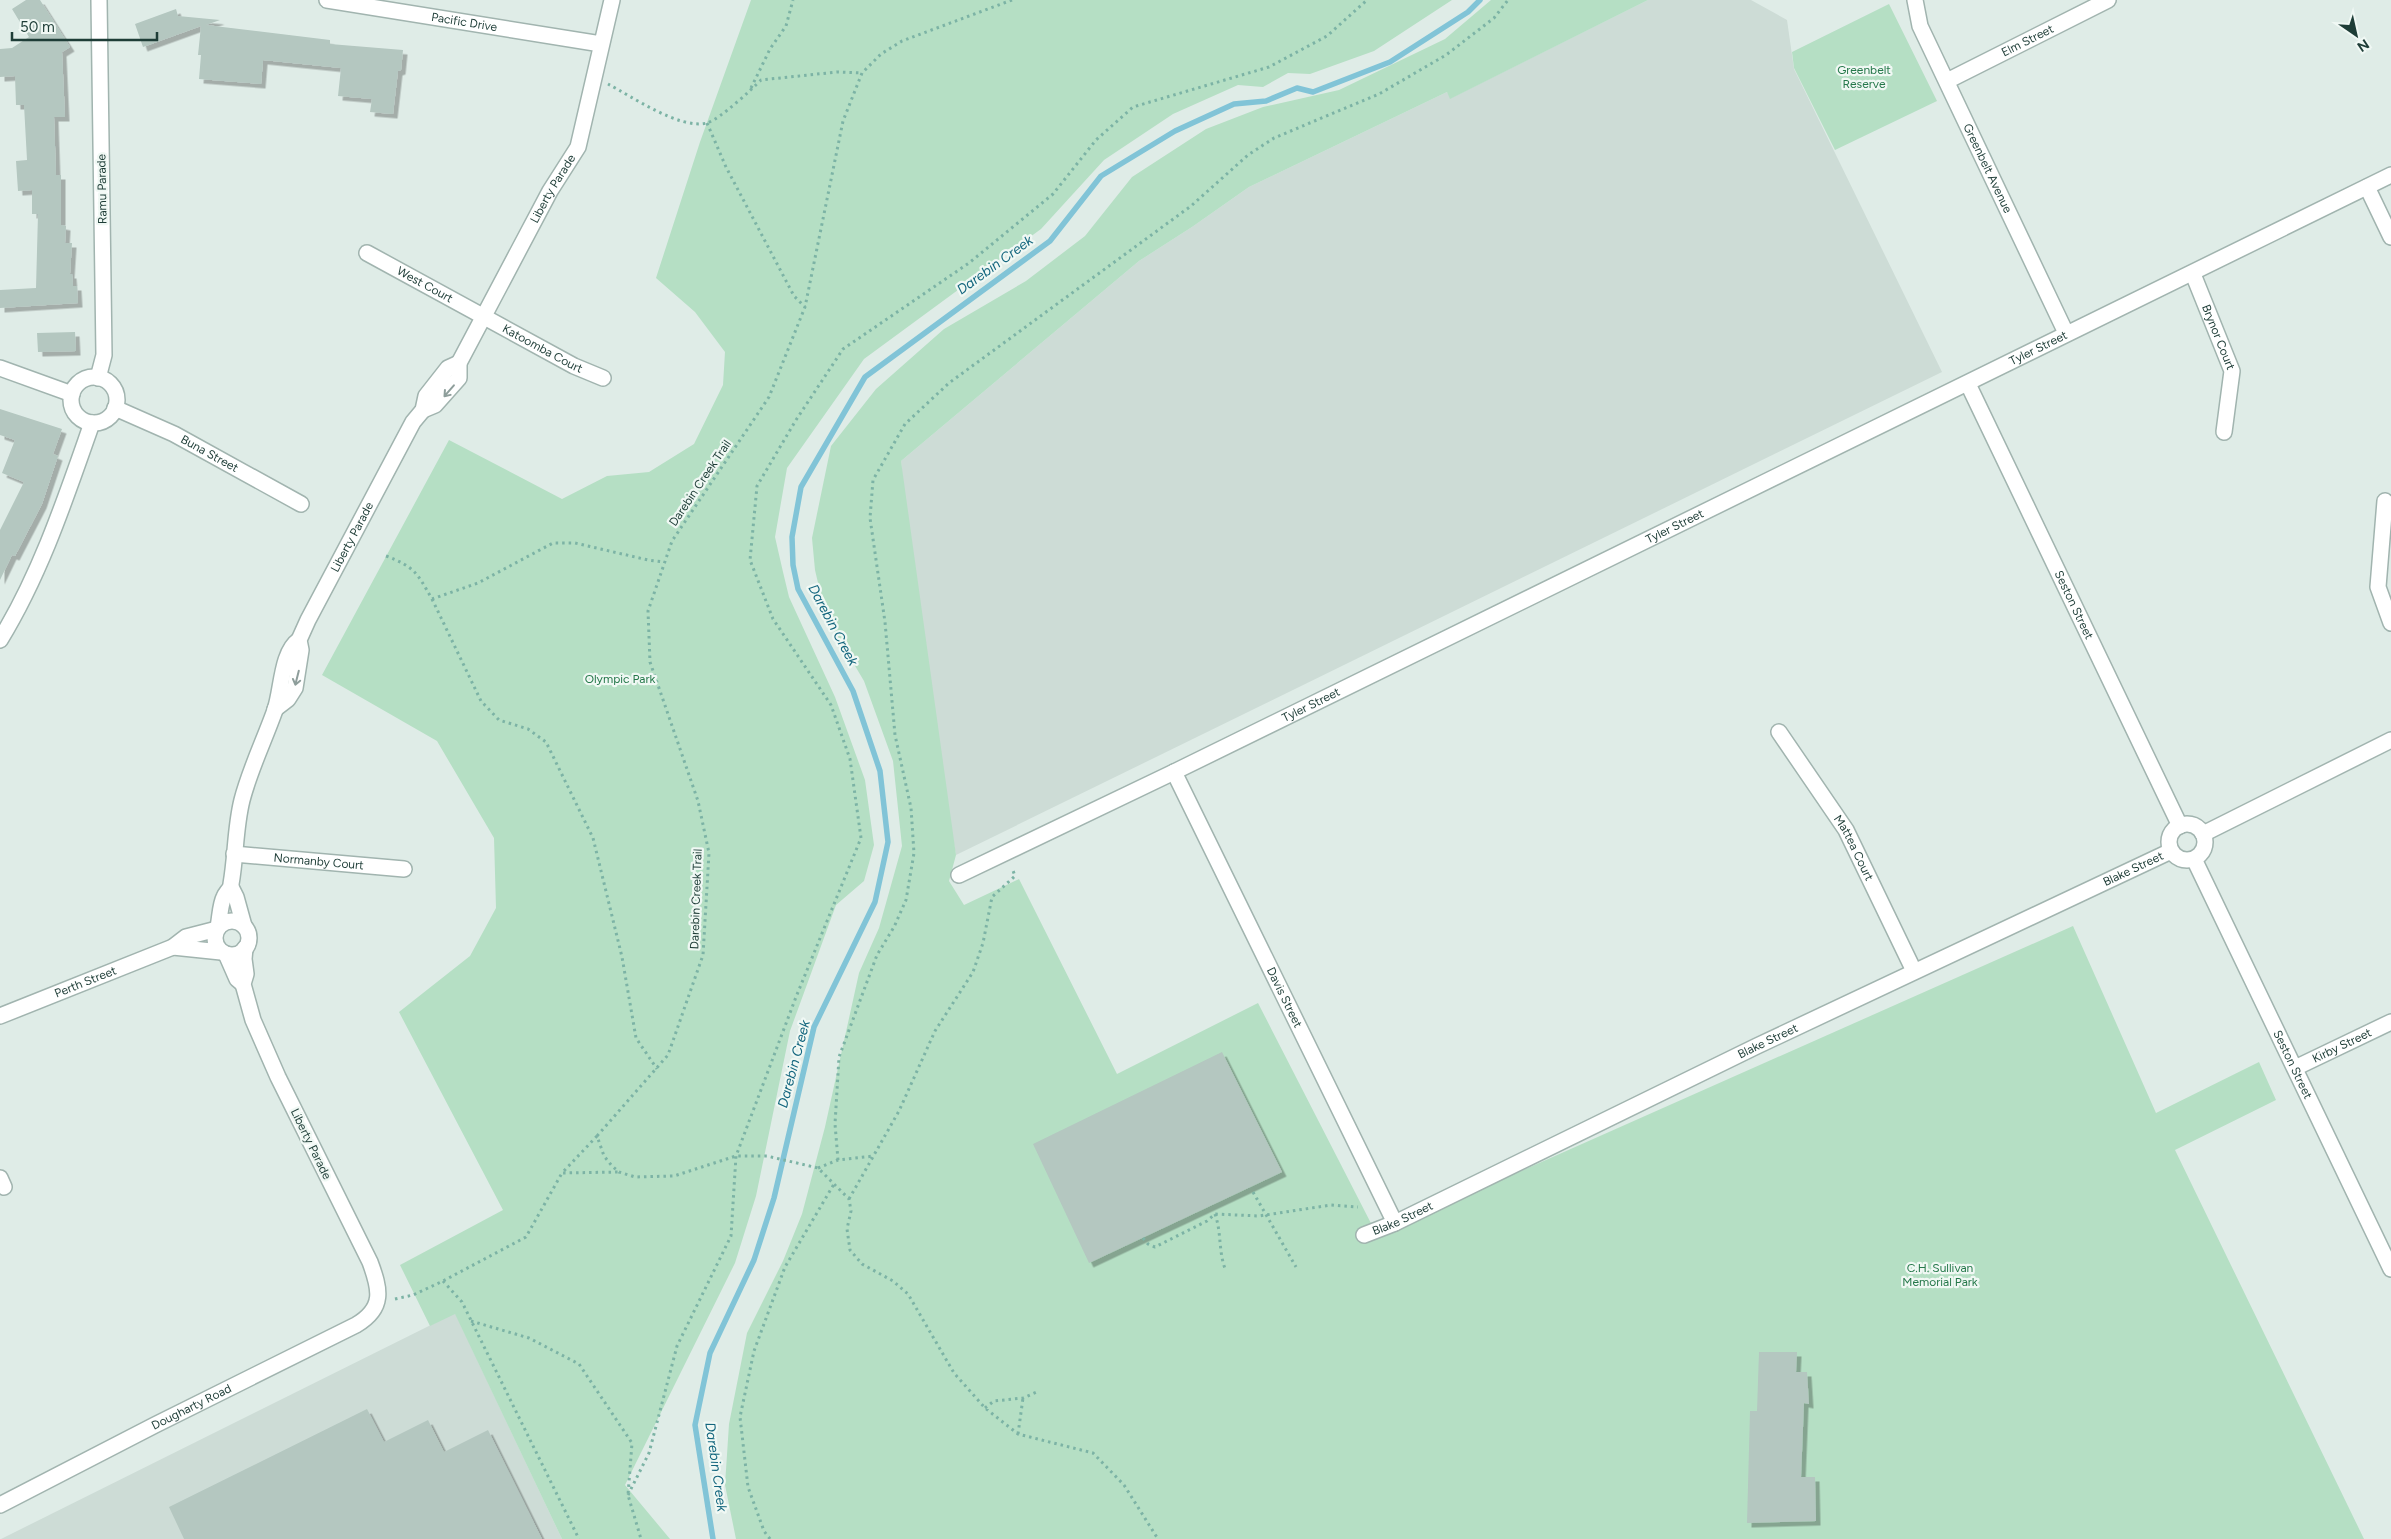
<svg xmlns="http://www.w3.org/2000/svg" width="2391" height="1539" viewBox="0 0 2391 1539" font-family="Figtree,sans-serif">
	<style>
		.built { fill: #cddcd6 }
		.green { fill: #b5dfc4 }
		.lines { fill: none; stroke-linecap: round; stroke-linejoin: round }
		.stream { stroke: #81c4d7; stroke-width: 5.5 }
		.building { fill: #b4c7c0; filter: url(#shadow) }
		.minor-casing { stroke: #a1b4af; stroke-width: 18 }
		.path { stroke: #7cb3a5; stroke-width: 3; stroke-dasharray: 2.5 4; stroke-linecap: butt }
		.minor { stroke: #fff; stroke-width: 15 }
		.oneway { stroke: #8e9e9b }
		.labels { text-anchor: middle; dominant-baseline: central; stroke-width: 4.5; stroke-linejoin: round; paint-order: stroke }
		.street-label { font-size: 12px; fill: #1e3d37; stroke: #f0f8f4 }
		.park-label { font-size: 12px; fill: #25784a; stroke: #f0f8f4 }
		.water-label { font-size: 14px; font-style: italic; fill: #13667e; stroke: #f0f8f4 }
	</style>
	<defs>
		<filter id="shadow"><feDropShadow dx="4.5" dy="4.5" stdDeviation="0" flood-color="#0004"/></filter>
	</defs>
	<rect width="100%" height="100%" fill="#dfece7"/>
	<!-- built -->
	<path class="built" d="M1648 0H1751L1787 20 1794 69 1942 372 956 855 915 634 901 461 1139 261 1192 227 1249 187 1447 92 1451 98Z
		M455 1313 562 1539H1Z"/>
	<!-- green -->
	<path class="green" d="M751 0H1452L1374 51 1310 74 1288 73 1263 87 1238 85 1173 114 1104 160 1041 229 864 359 787 468 775 537 783 572 789 597 835 697 865 780 874 845 864 881 836 905 790 1031 756 1196 735 1263 625 1485 670 1539H562L455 1314 430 1326 400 1265 503 1210 399 1012 470 956 496 908 494 838 437 741 322 675 449 440 562 499 607 476 649 472 694 444 723 385 725 352 695 312 656 278 700 142Z
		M1491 0H1648L1450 99 1447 92 1249 187 1192 227 1139 261 901 461 956 855 949 881 964 905 1019 879 1117 1074 1258 1003 1377 1235 2073 926 2156 1113 2259 1062 2276 1100 2175 1150 2364 1539H736L725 1485 729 1424 747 1333 783 1261 802 1214 825 1127 859 973 879 928 902 846 893 761 864 681 826 617 815 570 812 538 831 446 876 389 944 329 1026 281 1085 236 1132 177 1206 129 1263 107 1339 90 1445 39Z
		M1889 4 1937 101 1835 150 1794 68 1792 52Z"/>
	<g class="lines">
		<!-- stream -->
		<path class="stream" d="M713 1539 695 1425 710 1353 754 1260 774 1198 814 1027 875 902 888 842 880 771 853 691 798 589 793 565 792 537 801 487 865 377 1050 241 1101 176 1175 131 1234 104 1266 101 1297 88 1313 92 1390 62 1468 12 1480 0"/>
	</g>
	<!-- building -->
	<path class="building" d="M26 0H40L70 47 62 52 65 117H54L56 175H61V225L66 226 65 243H72L70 274H72L73 286H77L78 303 0 308V290L36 288 38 214H32V190L18 191 16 161 27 160 24 105H16L15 76 0 77V49L12 48 29 37 12 9Z
		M176 9 178 16 220 20 206 25 330 40V44L403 50 401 70 398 71 393 114 370 112 372 99 338 96 341 68 263 60 261 84 199 79 201 55H198L201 26 143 47 135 24Z
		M75 332 76 351 38 352 37 333Z
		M0 409 62 429 53 454 58 456 42 504 15 556 12 555 0 580V530L24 482 2 473 15 440 0 435Z
		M1222 1052 1282 1172 1089 1263 1033 1144Z
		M1759 1352H1797L1796 1372H1807L1809 1404 1804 1403 1801 1477H1815L1816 1521 1747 1523 1750 1411H1757Z
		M367 1409 384 1442 428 1420 444 1452 488 1430 542 1539H184L169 1507Z"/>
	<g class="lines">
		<!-- minor casing -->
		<g class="minor-casing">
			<g id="minor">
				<path id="s1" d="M327 0 601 44"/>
				<path id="s2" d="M1915 0 1920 26 2066 333"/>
				<path id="s3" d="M1947 81 2108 0"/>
				<path d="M2367 187 2391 237"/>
				<path id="s4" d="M367 253 574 366 603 378"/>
				<path id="s5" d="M2193 274 2232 371 2224 432"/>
				<path d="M0 368 72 394"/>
				<circle cx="94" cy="400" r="23"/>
				<path d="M98 378 104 355 99 0"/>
				<path id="s6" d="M1968 384 2180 826"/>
				<path id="s7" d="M115 408 174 434 301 504"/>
				<path id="s8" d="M423 410 435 405 459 378V363L550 191 578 147 612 0"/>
				<path d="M2385 501 2378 587 2391 623"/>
				<path d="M0 640C41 573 66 497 92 423"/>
				<path id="s9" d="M275 709 288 699 295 688 301 650 299 640 308 620 413 422 423 410 426 396 448 368 459 363"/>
				<path id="s10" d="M1779 732 1846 830 1914 971"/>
				<path id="s11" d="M1174 772 1395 1223"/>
				<circle cx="2187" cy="842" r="18"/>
				<path d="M2203 834 2391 740"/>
				<path id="s12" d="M234 854 404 869"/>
				<path id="s13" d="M2194 859 2391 1269"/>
				<path id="s14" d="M959 875 1174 772 2391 175"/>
				<path d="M231 887 236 897 244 926"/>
				<circle cx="232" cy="938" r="17"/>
				<path d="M218 927C220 918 220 905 224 897 226 892 231 889 231 884 236 856 235 828 242 800 250 769 264 741 275 710 282 690 281 652 299 640"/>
				<path d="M173 947 221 952"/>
				<path d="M226 954 237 979 243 984"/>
				<path id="s15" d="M0 1016 173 947 186 937 217 929"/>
				<path id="s16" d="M2295 1068 2391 1022"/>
				<path d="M0 1178 4 1187"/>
				<path id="s17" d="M1364 1235 1395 1223 1757 1046 2171 851"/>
				<path id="s18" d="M0 1505 155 1425 356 1325C385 1308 380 1289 370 1262L278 1077 253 1020 243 984 246 974 244 959 245 948"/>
			</g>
		</g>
		<!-- path -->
		<path class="path" d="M1012 0 902 41 881 54 862 73 843 121 805 307 769 397 672 541 648 611 650 662 698 801 709 853 703 955 668 1055 597 1136 604 1156 612 1166 619 1172 635 1177 674 1176 736 1156H767L818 1168 849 1199 851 1211 847 1229 850 1250 862 1264 893 1281 908 1294 954 1373 985 1408 1018 1434 1093 1453 1124 1485 1158 1539
			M608 84C631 96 680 130 707 123 720 119 751 90 761 80L837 72 862 73
			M751 88 770 49 786 26 793 0
			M707 123 726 167 794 296 805 307
			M386 556C415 567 417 573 432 599L478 583 553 543H575L648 560 664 562
			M432 599 481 701 499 720 528 729 546 742 593 838 622 957 636 1038 657 1069
			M597 1136 562 1173 619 1172
			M838 1160 835 1124 839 1057 877 955 894 927 906 900 914 853 911 808 895 735 885 622 870 518 873 480 905 424 949 383 1191 206 1248 155 1274 138 1379 94 1446 55 1494 18 1508 0
			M818 1168 838 1160 874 1156
			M1253 1192 1296 1267
			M849 1199 899 1111 935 1031 973 972 983 943 992 897 1015 876 1012 868
			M1215 1214C1222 1234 1218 1252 1226 1271
			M1143 1238 1148 1244 1155 1247 1207 1221 1215 1214 1259 1216 1331 1205 1358 1207
			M443 1281 462 1302 579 1539
			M395 1299 413 1295 443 1281 526 1237 562 1173
			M471 1321 529 1338 579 1364 632 1443 628 1495 641 1539
			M985 1408 994 1401 1023 1398 1039 1391
			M1018 1434 1023 1398
			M628 1495 649 1453 677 1346 731 1236 736 1156 796 997 861 838 850 759 831 705 773 619 750 560 757 486 796 420 843 349 969 263 1053 194 1096 140 1133 107 1269 67 1327 36 1367 0
			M770 1539 764 1531 748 1487 740 1417 754 1351 785 1267 834 1184"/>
		<!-- minor -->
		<use href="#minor" class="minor"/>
	</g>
	<!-- one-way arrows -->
	<defs><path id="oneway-shaft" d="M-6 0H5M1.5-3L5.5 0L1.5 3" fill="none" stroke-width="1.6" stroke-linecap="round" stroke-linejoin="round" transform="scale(1.25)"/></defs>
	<g class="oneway">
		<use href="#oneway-shaft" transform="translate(449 391) rotate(131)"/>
		<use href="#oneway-shaft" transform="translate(297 678) rotate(104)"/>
	</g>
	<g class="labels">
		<!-- street labels -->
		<g class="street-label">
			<text stroke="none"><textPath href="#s1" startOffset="139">Pacific Drive</textPath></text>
			<text stroke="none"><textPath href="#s3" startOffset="90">Elm Street</textPath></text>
			<text stroke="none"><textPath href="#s2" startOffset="184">Greenbelt Avenue</textPath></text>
			<text stroke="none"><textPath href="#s8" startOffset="262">Liberty Parade</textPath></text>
			<text transform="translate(102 189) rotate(-91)">Ramu Parade</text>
			<text stroke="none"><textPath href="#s4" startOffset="66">West Court</textPath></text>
			<text stroke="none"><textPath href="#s5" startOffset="68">Brynor Court</textPath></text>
			<text stroke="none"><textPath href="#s14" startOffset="1201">Tyler Street</textPath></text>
			<text stroke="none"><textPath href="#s4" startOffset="200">Katoomba Court</textPath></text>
			<text stroke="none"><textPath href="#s7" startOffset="105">Buna Street</textPath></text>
			<text transform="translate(700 483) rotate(-56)">Darebin Creek Trail</text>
			<text stroke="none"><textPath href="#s14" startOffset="796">Tyler Street</textPath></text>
			<text stroke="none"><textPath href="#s9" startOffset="194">Liberty Parade</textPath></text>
			<text stroke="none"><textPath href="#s6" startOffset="245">Seston Street</textPath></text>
			<text stroke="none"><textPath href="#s14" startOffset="391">Tyler Street</textPath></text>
			<text stroke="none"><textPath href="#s10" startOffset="138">Mattea Court</textPath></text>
			<text stroke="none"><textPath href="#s12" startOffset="85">Normanby Court</textPath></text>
			<text stroke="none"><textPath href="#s17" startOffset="852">Blake Street</textPath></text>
			<text transform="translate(696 899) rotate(-88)">Darebin Creek Trail</text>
			<text stroke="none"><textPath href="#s15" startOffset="92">Perth Street</textPath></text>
			<text stroke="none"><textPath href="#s11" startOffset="251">Davis Street</textPath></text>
			<text stroke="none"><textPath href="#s17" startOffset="448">Blake Street</textPath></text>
			<text stroke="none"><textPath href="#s16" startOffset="52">Kirby Street</textPath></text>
			<text stroke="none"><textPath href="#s13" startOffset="228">Seston Street</textPath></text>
			<text transform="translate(311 1144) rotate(64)">Liberty Parade</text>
			<text stroke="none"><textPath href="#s17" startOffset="42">Blake Street</textPath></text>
			<text stroke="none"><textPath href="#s18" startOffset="215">Dougharty Road</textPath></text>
		</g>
		<!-- park labels -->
		<g class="park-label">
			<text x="1864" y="70">Greenbelt<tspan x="1864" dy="14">Reserve</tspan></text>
			<text x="620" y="679">Olympic Park</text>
			<text x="1940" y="1268">C.H. Sullivan<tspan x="1940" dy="14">Memorial Park</tspan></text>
		</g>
		<!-- water labels -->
		<g class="water-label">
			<text transform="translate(995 265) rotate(-36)">Darebin Creek</text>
			<text transform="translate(833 625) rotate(62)">Darebin Creek</text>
			<text transform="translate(794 1064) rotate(-75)">Darebin Creek</text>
			<text transform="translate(716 1467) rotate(82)">Darebin Creek</text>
		</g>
	</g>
	<!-- north arrow -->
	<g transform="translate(2356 35) rotate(146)" stroke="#f0f8f4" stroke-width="4" paint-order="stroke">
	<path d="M0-4L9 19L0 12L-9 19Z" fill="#1e3d37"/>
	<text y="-8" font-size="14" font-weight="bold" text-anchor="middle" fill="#1e3d37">N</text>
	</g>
	<!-- scale -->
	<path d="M12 32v8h145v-8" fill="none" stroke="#1e3d37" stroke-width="2.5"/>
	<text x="20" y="32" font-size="15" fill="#1e3d37" stroke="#f0f8f4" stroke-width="4" paint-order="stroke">50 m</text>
</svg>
